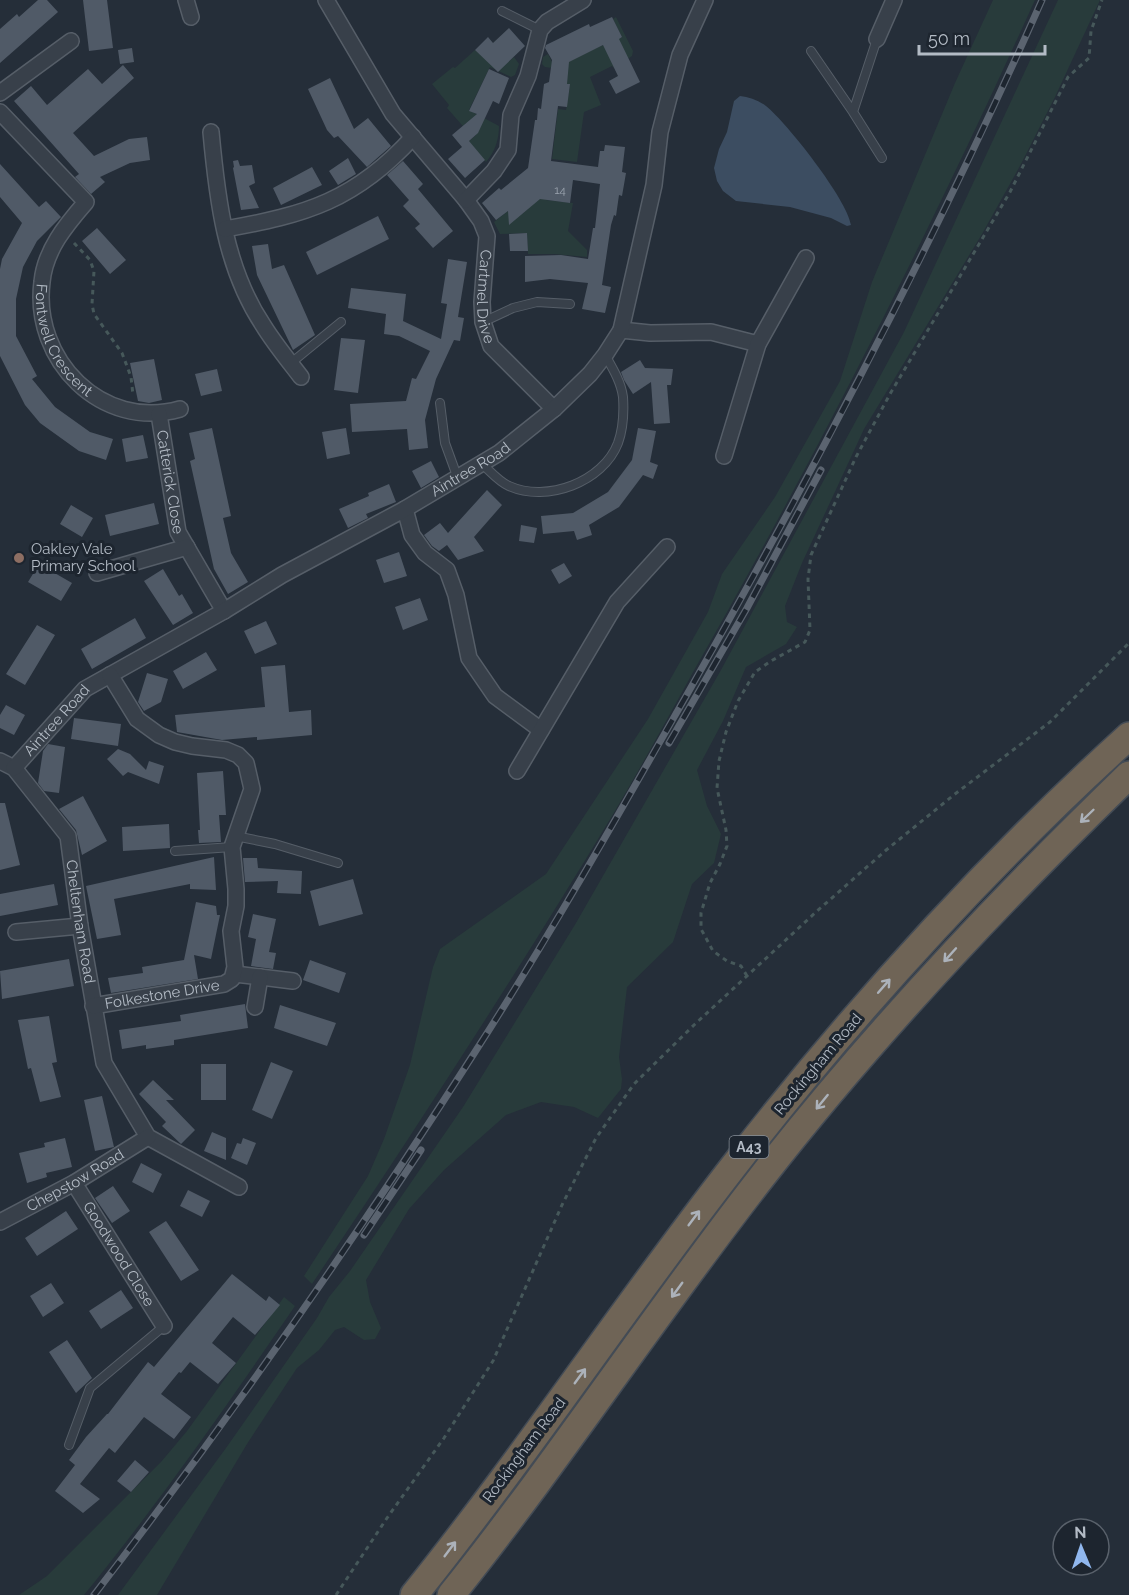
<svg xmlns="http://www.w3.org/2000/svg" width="1129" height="1595" viewBox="0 0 1129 1595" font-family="Raleway,sans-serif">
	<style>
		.green { fill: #283b3b }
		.water { fill: #3c4d61 }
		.building { fill: #505a67 }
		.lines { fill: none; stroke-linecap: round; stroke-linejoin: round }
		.lane-casing { stroke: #565e68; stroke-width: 10 }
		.street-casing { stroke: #565e68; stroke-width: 18 }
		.highway-casing { stroke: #434b55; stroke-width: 30 }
		.path { stroke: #46585a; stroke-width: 3; stroke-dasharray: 4.5 4.5; stroke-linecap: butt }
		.lane { stroke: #38404a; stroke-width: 8 }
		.street { stroke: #38404a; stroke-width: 15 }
		.highway { stroke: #6f6456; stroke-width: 27 }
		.rail-casing { stroke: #5b6470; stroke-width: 7 }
		.rail { stroke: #1d252f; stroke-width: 4.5; stroke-dasharray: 14; stroke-linecap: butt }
		.oneway { stroke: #acb2ba }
		.education-dot { fill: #8d6e63; stroke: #1d252f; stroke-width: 2 }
		.labels { text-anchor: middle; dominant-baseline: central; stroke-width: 6; stroke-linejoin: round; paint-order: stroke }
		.number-label { font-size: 12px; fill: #9aa3ae }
		.shield { fill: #1d252f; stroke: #868e98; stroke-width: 1.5 }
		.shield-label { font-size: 14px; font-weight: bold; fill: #b3bbc5 }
		.street-label { font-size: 15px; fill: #b3bbc5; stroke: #1d252f }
		.poi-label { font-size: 15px; fill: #b3bbc5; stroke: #1d252f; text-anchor: start }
	</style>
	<rect width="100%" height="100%" fill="#252e39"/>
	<!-- green -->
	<path class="green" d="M993 0H1035C931 230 817 455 692 674 666 721 640 769 612 816 516 975 415 1130 312 1284L304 1276 368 1176 384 1139 410 1065 433 967 440 949 546 874 648 719 708 612 722 574 775 497 840 381 872 282 955 83Z
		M1058 0H1100L1055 97 1021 164 982 234 864 429 802 563 785 606 787 622 797 627 786 644 746 667 723 721 697 770 707 806 721 834 714 863 692 884 673 942 627 987 619 1057 622 1079 621 1089 598 1118 574 1107 541 1102 506 1115 444 1170 409 1209 366 1280 370 1302 381 1328 375 1339 364 1340 344 1327 335 1330 319 1350 297 1368 247 1444 157 1595H118L226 1448 317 1318 329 1297 350 1271 463 1107 576 923 721 670 904 332Z
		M616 17 633 51 632 56 614 68 612 66 590 77 601 105 584 112 577 162 552 159 558 109 566 110 570 85 567 84 552 68 545 67 542 64 543 57 548 54 554 66 622 37 613 19Z
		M496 40 503 47 508 62 514 57 519 64 515 75 511 77 490 67 469 110 499 126C499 139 495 152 486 162L474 148 467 154 462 147 476 135 466 123 463 126 461 124 447 108 449 105 432 84 453 67 455 68 475 50 481 55Z
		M542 186 546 200 573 203 568 231 587 250V257L554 254H528L527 233 500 234 494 222 508 211 522 214 528 209Z
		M284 1297 295 1306C228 1404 159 1503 84 1595H19L47 1576 161 1462 187 1431Z"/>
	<!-- water -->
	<path class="water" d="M740 96C749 97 758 100 766 106 787 123 847 199 851 225L847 226 831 218 790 207 736 201 723 191 717 181 714 168 719 149 727 132 734 101Z"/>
	<!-- building -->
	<path class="building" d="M38 0H47L58 12 0 63V29L17 14 19 17Z
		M83 0H107L113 48 89 51Z
		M612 17 622 37 619 39 640 82 616 94 609 81 618 76 603 45 569 62 567 84H570L567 107 558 106 551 161 598 167 600 151H604L605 145 625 147 622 172 626 173 622 196 619 195 616 216 614 215 611 225 602 285 611 287 605 313 582 309 588 283 550 279 525 282V256L561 255 588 259 593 228H595L600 184 573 180 570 203 540 199 509 225 508 211 496 220 482 203 499 188 501 190 528 168 535 120H537L538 108 541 109 544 84 549 82 552 60 545 48 546 45 589 24 590 27Z
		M509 28 525 46 498 72 475 50 488 37 493 43Z
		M132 48 134 62 120 64 118 50Z
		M123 65 134 78 73 133 94 156 129 139 147 137 150 160 130 163 100 177 105 182 91 194 75 177 79 174 14 101 31 86 47 105 88 69 102 84Z
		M489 69 509 78 499 104 493 101 478 133 469 141 485 160 465 178 448 159 462 147 452 135 477 114 469 111Z
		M330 78 354 129 368 118 391 146 367 167 338 136 334 138 327 130 308 89Z
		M348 158 356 174 338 185 329 171Z
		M238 160 240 166 252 165 255 183 249 186 259 208 241 210 233 168 234 167 233 161Z
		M403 161 423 184 418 189 453 231 433 248 415 228 420 224 403 206 409 200 387 175Z
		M0 164 39 207 46 201 61 217 37 241 23 267 16 299V336L37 376 32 379 55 407 90 432 113 439 106 460 79 451 40 423 25 405 0 356V269L2 259 22 223 0 197Z
		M312 167 322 185 281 205 273 188Z
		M378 216 389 239 317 275 306 252Z
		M97 228 126 260 110 274 82 241Z
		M527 233 528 251H510L509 234Z
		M268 244 272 269 284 265 315 335 293 350 257 275 252 246Z
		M448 259 467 262 458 317 464 318 460 341 454 340 436 379 425 420 428 448 409 450 407 429 352 432 350 404 406 401 412 378 416 379 430 351 399 336 384 334 386 314 348 308 351 288 406 294 403 321 441 339 447 304 441 303Z
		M341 338 365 340 358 393 334 390Z
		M154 359 162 400 149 403 138 401 130 363Z
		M640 360 645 368 673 369 671 385H667L670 423 654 424 651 382 633 394 624 380 621 372Z
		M217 369 222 391 201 396 195 374Z
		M212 428 231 516 223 518 231 553 248 582 228 594 214 569 190 461 195 459 189 433Z
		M346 428 350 454 327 459 322 432Z
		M638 428 656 431 650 462 658 465 653 479 643 475 619 507 589 525 592 535 577 540 574 531 543 534 541 516 573 513 608 492 632 460Z
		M143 435 148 458 126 462 122 439Z
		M431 461 439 477 421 488 412 471Z
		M389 484 396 502 366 514 368 518 348 528 339 509 369 496 368 493Z
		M487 490 502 505 474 537 484 551 458 560 447 545 439 551 432 546 424 535 440 523 448 533Z
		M154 503 159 524 110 536 105 515Z
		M71 505 93 518 82 537 60 524Z
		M521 525 537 528 534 543 519 541Z
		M399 552 407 576 384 583 376 560Z
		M564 563 572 576 559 584 551 570Z
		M39 564 72 583 61 601 28 582Z
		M163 569 179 596 182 594 193 613 173 625 144 581Z
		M420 598 428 620 403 630 395 607Z
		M135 618 146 638 92 669 81 649Z
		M266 621 277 644 255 654 244 631Z
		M37 625 55 635 25 685 6 674Z
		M206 652 217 670 183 689 173 671Z
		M285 665 289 712 311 710 312 735 257 740V737L222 740 177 732 175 715 265 707 261 667Z
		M147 673 168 679 161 702 144 711 138 702Z
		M6 705 25 715 14 735 0 728V715Z
		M74 718 121 724 118 746 71 739Z
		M48 744 65 747 59 793 44 791 38 783 43 751Z
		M118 749 130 754 146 770 149 761 164 766 159 784 128 772 123 776 107 759Z
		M223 771 226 815H219L221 842 199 843 198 830H200L197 773Z
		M83 796 107 841 82 855 76 830 59 809Z
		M0 803H5L20 865 0 870Z
		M169 824 170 848 123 851 122 827Z
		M214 857 216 890 190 889V884L114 899 121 935 97 939 86 886Z
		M243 858H257L258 868 302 871 301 894 277 893 278 881 245 882Z
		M353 879 363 914 319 926 310 891Z
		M54 884 58 905 0 916V894Z
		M196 902 216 906 217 915H220L211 959 194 955 198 979 111 993 108 978 143 973 142 967 184 960Z
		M253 914 276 919 269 952 276 953 273 969 251 966 256 939 248 937Z
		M69 959 74 986 2 999 0 971Z
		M310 960 346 973 339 993 303 980Z
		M245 1004 248 1028 174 1040V1045L146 1049V1045L122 1049 119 1030 181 1021 180 1015Z
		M280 1005 336 1023 327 1046 274 1028Z
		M49 1016 57 1062 52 1063 61 1097 40 1102 31 1068 28 1069 18 1020Z
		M271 1062 293 1071 272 1119 252 1110Z
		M201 1064H226V1100H201Z
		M153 1080 174 1100H166L195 1130 181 1144 162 1126 166 1122 139 1094Z
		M102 1096 114 1147 95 1151 84 1100Z
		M212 1132 226 1138V1160L204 1151Z
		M65 1138 72 1167 46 1173 47 1177 27 1183 19 1153 45 1147 44 1143Z
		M243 1138 256 1143 247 1165 231 1158 237 1143 241 1144Z
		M141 1163 162 1174 153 1193 132 1182Z
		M113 1186 130 1211 112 1223 95 1198Z
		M188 1190 210 1201 202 1217 180 1206Z
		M66 1211 78 1229 37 1256 25 1238Z
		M166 1221 199 1270 181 1281 149 1232Z
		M232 1274 266 1301 269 1296 280 1305 255 1335 233 1317 212 1343 236 1363 218 1384 190 1362 181 1373 179 1372 161 1394 191 1417 174 1439 144 1417 115 1453 109 1448 80 1484 100 1499 83 1513 55 1491 75 1465 69 1460 86 1437 107 1414H108L148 1362 154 1367Z
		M51 1283 64 1303 43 1317 30 1296Z
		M121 1290 133 1308 101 1329 89 1311Z
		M67 1340 92 1378 76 1393 49 1352Z
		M135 1460 149 1472 131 1492 117 1481Z"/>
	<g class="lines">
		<!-- lane casing -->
		<g class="lane-casing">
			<path id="lane" d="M502 11 540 30
				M877 39 853 112 882 158
				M811 51 853 112
				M483 322 513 308 537 302 570 304
				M291 363 341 322
				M440 403 445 443 457 476
				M481 463C489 470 499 482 509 486 547 503 603 482 618 443 623 429 624 412 623 397 621 382 613 369 605 355
				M235 836 275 844 338 863
				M175 851 232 847
				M69 1445 90 1388 164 1326"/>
		</g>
		<!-- street casing -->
		<g class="street-casing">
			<g id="street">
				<path d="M186 0 191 17"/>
				<path id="s1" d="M326 0 393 114 466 200 481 221 487 236 482 302 483 322 491 346 554 409"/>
				<path d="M877 39 894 0"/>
				<path d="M0 93 71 41"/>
				<path id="s2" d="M0 112 86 202C66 225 45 250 42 282 32 360 102 431 180 409"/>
				<path d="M211 132C217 198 225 268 263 325 274 343 288 360 301 377"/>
				<path d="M466 200 494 171 508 150 511 115 528 76 540 30 547 22 583 0"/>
				<path d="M225 229C306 215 356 200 413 137"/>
				<path d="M621 330 650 333 711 332 758 344"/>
				<path id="s3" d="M159 414 178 532 224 611"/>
				<path d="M724 456 758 344 806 258"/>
				<path d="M405 509 412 535 425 553 447 570 456 595 469 658 495 696 541 730"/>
				<path d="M97 573 187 547"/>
				<path id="s4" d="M0 761 14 768 68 836 80 926 104 1063 148 1137 239 1187"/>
				<path id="s5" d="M14 768 85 689 224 611 282 575 405 509 499 453 554 409 590 374 605 355 621 330 654 185 660 132 680 55 705 0"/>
				<path d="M517 771 617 602 667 547"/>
				<path d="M16 932 80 926"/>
				<path d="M235 974 293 981"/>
				<path id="s6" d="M93 1006 224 984 232 979 235 967 231 931 236 906V889L232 847 252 789 246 763 238 755 226 750 192 746 175 742 159 735 137 719 110 675"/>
				<path d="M255 1007 260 977"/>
				<path id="s7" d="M74 1183 164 1326"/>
				<path id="s8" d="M0 1222 74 1183 148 1137"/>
			</g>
		</g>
		<!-- highway casing -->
		<g class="highway-casing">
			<path id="highway" d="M414 1595C528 1453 628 1301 740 1158 858 1007 988 864 1129 736
				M451 1595C559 1460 654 1315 761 1178 873 1034 998 902 1129 775"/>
		</g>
		<!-- path -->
		<path class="path" d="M74 243 90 260 94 271 92 304 94 314 122 353 131 377 133 395
			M747 976 741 966 727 961 713 951 701 929V913L710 883 720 864 727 846 726 830 717 788 719 761 726 732 738 701 755 672 771 661 805 642 810 630 808 579 811 555 856 457 890 394 1010 192 1068 77 1089 58 1091 31 1102 0
			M336 1595 387 1518 444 1438 493 1361 562 1205 596 1138 634 1084 694 1025 816 912 885 851 955 794 1050 722 1129 643"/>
		<!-- lane -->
		<use href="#lane" class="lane"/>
		<!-- street -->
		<use href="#street" class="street"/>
		<!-- highway -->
		<use href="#highway" class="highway"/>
		<!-- rail casing -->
		<g class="rail-casing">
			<path id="rail" d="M669 743 747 608 821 470
				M364 1235 421 1150
				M94 1595C229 1420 356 1238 475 1052 549 937 617 817 685 698 814 471 936 239 1042 0"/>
		</g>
		<!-- rail -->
		<use href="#rail" class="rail"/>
	</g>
	<!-- one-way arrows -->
	<defs><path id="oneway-shaft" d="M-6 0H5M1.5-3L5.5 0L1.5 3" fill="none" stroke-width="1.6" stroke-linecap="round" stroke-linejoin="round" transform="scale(1.5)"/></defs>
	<g class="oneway">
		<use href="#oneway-shaft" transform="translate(1087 816) rotate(136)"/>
		<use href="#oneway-shaft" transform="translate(950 955) rotate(132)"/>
		<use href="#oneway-shaft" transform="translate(884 986) rotate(-49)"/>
		<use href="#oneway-shaft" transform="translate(822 1102) rotate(129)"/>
		<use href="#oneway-shaft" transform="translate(694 1218) rotate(-53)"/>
		<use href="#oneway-shaft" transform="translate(677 1290) rotate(126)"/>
		<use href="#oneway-shaft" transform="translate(580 1376) rotate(-54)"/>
		<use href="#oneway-shaft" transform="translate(450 1549) rotate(-53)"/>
	</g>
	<!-- markers -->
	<circle class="education-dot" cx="19" cy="558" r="6"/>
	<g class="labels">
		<!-- number labels -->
		<g class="number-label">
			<text x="560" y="190">14</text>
		</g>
		<!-- shield labels -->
		<rect class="shield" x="729.5" y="1136" width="39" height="22" rx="4.5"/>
		<g class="shield-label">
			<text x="749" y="1147">A43</text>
		</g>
		<!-- street labels -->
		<g class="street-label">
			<text stroke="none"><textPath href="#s1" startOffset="348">Cartmel Drive</textPath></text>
			<text stroke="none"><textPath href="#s2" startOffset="282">Fontwell Crescent</textPath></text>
			<text stroke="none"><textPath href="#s5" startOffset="550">Aintree Road</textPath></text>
			<text stroke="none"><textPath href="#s3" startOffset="69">Catterick Close</textPath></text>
			<text stroke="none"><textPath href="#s5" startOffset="64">Aintree Road</textPath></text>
			<text stroke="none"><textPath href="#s4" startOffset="189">Cheltenham Road</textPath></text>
			<text stroke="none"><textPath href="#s6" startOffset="70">Folkestone Drive</textPath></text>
			<text transform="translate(818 1064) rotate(-50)">Rockingham Road</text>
			<text stroke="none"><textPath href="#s8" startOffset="86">Chepstow Road</textPath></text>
			<text stroke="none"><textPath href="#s7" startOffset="84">Goodwood Close</textPath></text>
			<text transform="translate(524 1450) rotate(-53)">Rockingham Road</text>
		</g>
		<!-- poi labels -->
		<g class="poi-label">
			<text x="31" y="549">Oakley Vale<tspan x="31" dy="17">Primary School</tspan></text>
		</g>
	</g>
	<!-- north arrow -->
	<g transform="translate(1081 1547) rotate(358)"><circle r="28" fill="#1d252f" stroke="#59616b" stroke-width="1.5"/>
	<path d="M0-4.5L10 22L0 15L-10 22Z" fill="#90b7ee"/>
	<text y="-9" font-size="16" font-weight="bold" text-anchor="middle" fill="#b3bbc5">N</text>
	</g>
	<!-- scale -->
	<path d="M919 45v9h126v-9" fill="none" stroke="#b3bbc5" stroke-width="3"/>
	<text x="928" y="45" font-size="18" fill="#b3bbc5" stroke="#1d252f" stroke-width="4.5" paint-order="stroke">50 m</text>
</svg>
